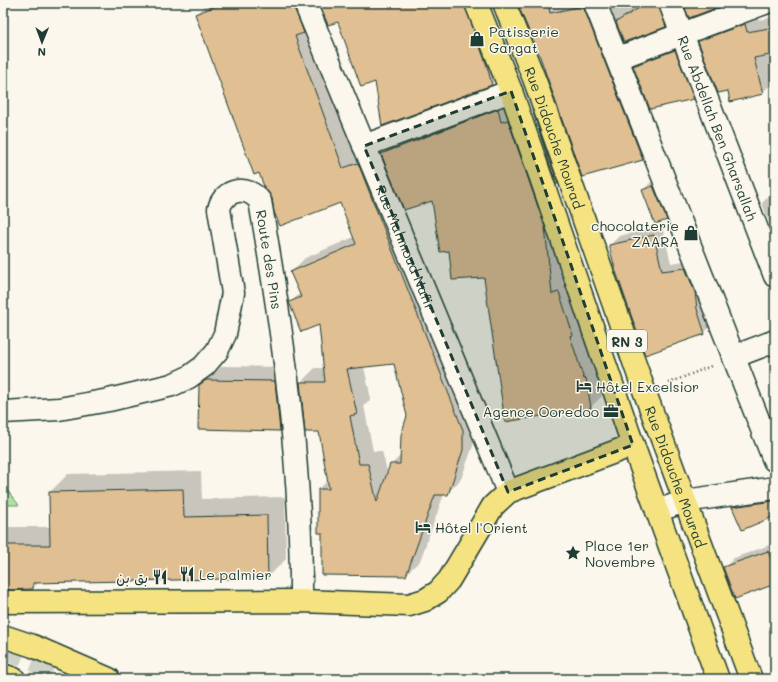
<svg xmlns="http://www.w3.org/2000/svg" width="778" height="682" viewBox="0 0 778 682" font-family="Mali,'Playpen Sans Arabic',sans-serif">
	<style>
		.green { fill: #b1e2a2; stroke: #68906b }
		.shadow { fill: #0003; fill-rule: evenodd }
		.building { fill: #e0bf93; stroke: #1f3d34; fill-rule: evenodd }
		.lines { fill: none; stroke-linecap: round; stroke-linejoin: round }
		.secondary-tunnel { stroke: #cfd2c7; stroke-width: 22; stroke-dasharray: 22 11; stroke-linecap: butt }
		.minor-casing { stroke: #1f3d34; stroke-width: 25 }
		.tertiary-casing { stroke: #1f3d34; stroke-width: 25 }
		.primary-casing { stroke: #1f3d34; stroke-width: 25 }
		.path { stroke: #1f3d34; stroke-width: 2.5; stroke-dasharray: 1 3; stroke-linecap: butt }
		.minor { stroke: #fbf7ec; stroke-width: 22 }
		.tertiary { stroke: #fbf7ec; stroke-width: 22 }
		.primary { stroke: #f5e382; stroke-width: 22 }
		.marked { fill: #1f3d34; fill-opacity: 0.2; stroke: #1f3d34; stroke-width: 3; stroke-dasharray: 8 5; stroke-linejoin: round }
		.labels { text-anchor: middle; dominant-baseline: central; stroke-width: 3; stroke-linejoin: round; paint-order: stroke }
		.shield { fill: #fbf7ec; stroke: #61756b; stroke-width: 1 }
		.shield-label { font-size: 13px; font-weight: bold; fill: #1f3d34 }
		.poi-label { font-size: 14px; fill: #1f3d34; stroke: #fbf7ec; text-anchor: start }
		.street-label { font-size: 14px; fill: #1f3d34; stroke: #fbf7ec }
	</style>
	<rect width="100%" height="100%" fill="#fbf7ec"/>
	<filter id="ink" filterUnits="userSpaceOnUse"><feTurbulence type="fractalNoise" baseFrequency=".025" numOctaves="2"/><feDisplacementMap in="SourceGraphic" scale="8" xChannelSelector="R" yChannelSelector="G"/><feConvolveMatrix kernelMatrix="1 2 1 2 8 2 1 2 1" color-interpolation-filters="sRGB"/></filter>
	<g filter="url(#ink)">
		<!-- green -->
		<path class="green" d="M3 485 19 505H3Z"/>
		<!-- shadow -->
		<path class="shadow" d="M207 3H311L477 435 461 479 447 494H444L420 561 405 575 323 532 319 489 329 479 320 431 301 382 315 368H324L320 324 290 303 300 293 291 272 305 258 354 237 341 202 273 198 196 14ZM395 363 408 416 402 454 391 465 388 475 382 451H373L364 406 371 399 364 367Z
			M320 3H482L505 70 491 84 376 80 339 20Z
			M491 3H511L526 45 513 58Z
			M519 3H601L657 145 643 160 540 54Z
			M608 3H676L679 12 665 26 624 41Z
			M758 12 759 20 775 17V86L768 87 762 93 728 90 699 42 712 29Z
			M685 41 703 88 693 98 634 66 644 56Z
			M509 99 555 215 563 283 570 281 597 368 602 396 591 407 485 277 450 250 433 199 382 154 393 143Z
			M653 180 676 209 666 219 643 190Z
			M775 194V230L772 231 762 203 769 196Z
			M662 226 671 263 691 260 713 324 704 333 610 245 619 236Z
			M222 366 289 367 294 415 280 430 200 385Z
			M775 372V389L770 376Z
			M775 397V416L769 402Z
			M201 471 202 499 285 497 286 559 268 577 39 582 33 588H3V527H50V492L68 474Z
			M775 543V583L724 568 734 558Z"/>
		<!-- building -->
		<path class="building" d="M224 3H293L304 33 295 36 343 168 358 163 463 430V450L448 495H435L406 576 322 575V533H318V489H329L319 432H305L300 382H325L319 325 301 332 289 302 301 297 290 272 356 244 340 203 280 226 274 212 272 198 265 189 259 173 254 175 195 14ZM394 364 407 416 401 435 400 464H390L377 502 368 464H359L350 416 357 414 347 369Z
			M319 3H464L487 66 492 85 382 126 375 82 361 87 338 22 328 25Z
			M517 3H548L550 13 583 6 643 160 582 177 539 54Z
			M647 3H658L666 27 624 42 616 22Z
			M683 3H729L689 18Z
			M745 24 747 32 775 27V54L754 58 763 94 730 102 728 91 718 93 698 41Z
			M675 50 694 99 650 109 633 66Z
			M498 109 501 122 508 120 545 227 552 294 559 292 573 335 570 336 584 379 586 378 591 408 505 422 484 278 452 280 449 251 440 252 432 201 404 210 381 154Z
			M533 112 558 184H556Z
			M653 186 667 220 655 224 642 190Z
			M654 235 662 271 685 268 695 292 697 309 705 334 645 355 615 269 609 245Z
			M206 380 275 381 280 431 198 429 199 385Z
			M183 489 184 517 267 515 268 578 33 583V589L3 590V545H50L49 492Z
			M773 501 775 506V516L742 530 732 507Z
			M768 551 775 571V584L735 599 723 567Z"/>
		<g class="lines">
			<!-- secondary-tunnel -->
			<path class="secondary-tunnel" d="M3 648 77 679"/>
			<!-- minor casing -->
			<g class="minor-casing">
				<g id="minor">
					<path id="s1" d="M305 3 508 492"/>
					<path d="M595 3 774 460"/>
					<path id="s2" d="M670 3 775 276"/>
					<path d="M618 58 765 3"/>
					<path d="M364 146 511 91"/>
					<path d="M733 357 775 341"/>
					<path d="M657 511 685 501 775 488"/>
				</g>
			</g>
			<!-- tertiary casing -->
			<g class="tertiary-casing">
				<g id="tertiary">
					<path id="s3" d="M3 412 59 409 109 400 172 385 189 377 204 366 217 351 225 334 233 293 219 209C224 188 248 185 260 201 283 333 302 467 301 601"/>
				</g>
			</g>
			<!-- primary casing -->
			<g class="primary-casing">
				<g id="primary">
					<path d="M476 3 511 91 633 445 718 679"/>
					<path id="s4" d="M504 3 535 81 645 393 751 679"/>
					<path d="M3 602 301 601 409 605 425 600 438 592 449 580 493 506 508 492 633 445"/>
					<path d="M3 636 33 646 109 679"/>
					<path d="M3 675 14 679"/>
				</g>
			</g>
			<!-- path -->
			<path class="path" d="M669 383 711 366"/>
			<!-- minor -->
			<use href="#minor" class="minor"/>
			<!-- tertiary -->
			<use href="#tertiary" class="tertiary"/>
			<!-- primary -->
			<use href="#primary" class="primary"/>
		</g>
	</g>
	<!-- marked area -->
	<path class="marked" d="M511 91 633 445 508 492 364 146Z"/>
	<!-- icons -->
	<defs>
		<g id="shop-bare" transform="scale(1.2)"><path d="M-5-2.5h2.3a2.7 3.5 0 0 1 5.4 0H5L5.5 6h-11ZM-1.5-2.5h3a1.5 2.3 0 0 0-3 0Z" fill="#1f3d34" stroke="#fbf7ec" stroke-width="2.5" paint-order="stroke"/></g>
		<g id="hotel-bare" transform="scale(1.2)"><path d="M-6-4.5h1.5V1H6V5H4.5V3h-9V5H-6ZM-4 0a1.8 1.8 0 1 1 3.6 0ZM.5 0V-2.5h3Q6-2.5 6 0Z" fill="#1f3d34" stroke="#fbf7ec" stroke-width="2.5" paint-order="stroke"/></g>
		<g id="office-bare" transform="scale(1.2)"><path d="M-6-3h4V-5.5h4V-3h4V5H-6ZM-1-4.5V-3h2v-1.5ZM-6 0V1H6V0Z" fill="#1f3d34" stroke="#fbf7ec" stroke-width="2.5" paint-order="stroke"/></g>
		<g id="sight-bare" transform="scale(1.2)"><path d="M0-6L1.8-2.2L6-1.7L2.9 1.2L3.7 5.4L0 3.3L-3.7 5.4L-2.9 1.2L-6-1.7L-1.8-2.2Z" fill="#1f3d34" stroke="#fbf7ec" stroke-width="2.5" paint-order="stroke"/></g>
		<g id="restaurant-bare" transform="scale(1.2)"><path d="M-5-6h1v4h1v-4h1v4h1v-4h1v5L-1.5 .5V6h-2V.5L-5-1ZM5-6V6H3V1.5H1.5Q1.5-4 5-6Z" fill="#1f3d34" stroke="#fbf7ec" stroke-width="2.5" paint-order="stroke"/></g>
	</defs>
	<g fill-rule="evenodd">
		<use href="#shop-bare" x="477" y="39"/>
		<use href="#shop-bare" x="691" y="233"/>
		<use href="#hotel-bare" x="584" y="386"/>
		<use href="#office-bare" x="611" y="411"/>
		<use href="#hotel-bare" x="423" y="527"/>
		<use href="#sight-bare" x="573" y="553"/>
		<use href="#restaurant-bare" x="187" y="574"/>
		<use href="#restaurant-bare" x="160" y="577"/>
	</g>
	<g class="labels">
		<!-- shield labels -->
		<rect class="shield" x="607" y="330" width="40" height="22" rx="3"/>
		<g class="shield-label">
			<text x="627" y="341">RN 3</text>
		</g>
		<!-- poi labels -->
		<g class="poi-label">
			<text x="489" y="31">Patisserie<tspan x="489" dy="16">Gargat</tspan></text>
			<text x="679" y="225" text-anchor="end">chocolaterie<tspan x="679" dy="16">ZAARA</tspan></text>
			<text x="596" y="386">Hôtel Excelsior</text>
			<text x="599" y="411" text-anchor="end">Agence Ooredoo</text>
			<text x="435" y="527">Hôtel l'Orient</text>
			<text x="585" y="545">Place 1er<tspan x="585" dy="16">Novembre</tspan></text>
			<text x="199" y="574">Le palmier</text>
			<text x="148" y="577" text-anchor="end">بق بن</text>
		</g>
		<!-- street labels -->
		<g class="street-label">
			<text stroke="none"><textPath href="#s2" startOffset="134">Rue Abdellah Ben Gharsallah</textPath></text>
			<text stroke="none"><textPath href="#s4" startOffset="144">Rue Didouche Mourad</textPath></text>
			<text stroke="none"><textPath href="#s1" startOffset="265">Rue Mahmoud Nafir</textPath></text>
			<text stroke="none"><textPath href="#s3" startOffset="487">Route des Pins</textPath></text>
			<text stroke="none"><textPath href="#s4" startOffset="504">Rue Didouche Mourad</textPath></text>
		</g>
	</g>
	<!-- margin -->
	<rect width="778" height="682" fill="none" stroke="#fbf7ec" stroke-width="16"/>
	<rect x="8" y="8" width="762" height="666" fill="none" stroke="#1f3d34" stroke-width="1.5" filter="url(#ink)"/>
	<!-- north arrow -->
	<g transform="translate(42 42) rotate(181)" stroke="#fbf7ec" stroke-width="3" paint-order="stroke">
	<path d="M0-3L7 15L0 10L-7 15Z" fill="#1f3d34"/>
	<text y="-6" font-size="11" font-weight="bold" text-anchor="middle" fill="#1f3d34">N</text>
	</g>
</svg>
